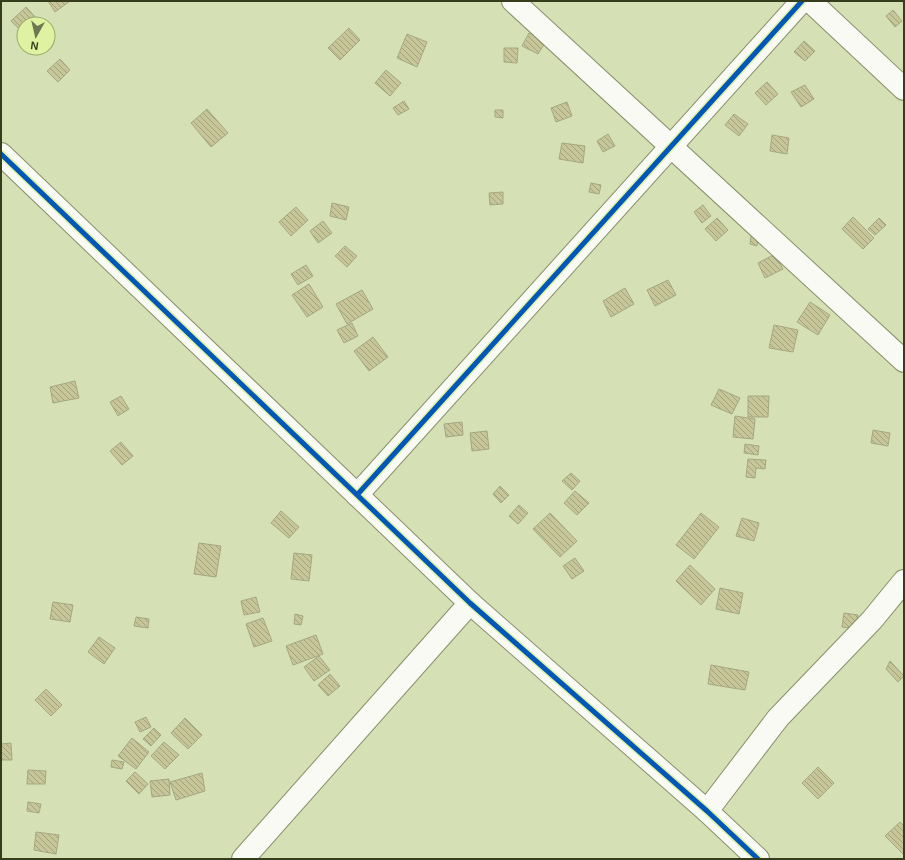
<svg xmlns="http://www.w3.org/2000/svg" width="905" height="860" viewBox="0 0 905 860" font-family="Arial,sans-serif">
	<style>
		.building { fill: url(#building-back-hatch); stroke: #a5a783 }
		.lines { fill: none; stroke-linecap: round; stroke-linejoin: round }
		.minor-casing { stroke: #87906c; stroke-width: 24 }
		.tertiary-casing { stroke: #87906c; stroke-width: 24 }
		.minor { stroke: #f9faf4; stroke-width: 22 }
		.tertiary { stroke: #f9faf4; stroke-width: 22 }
		.cycleway-casing { stroke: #dff2a2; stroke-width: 8 }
		.cycleway { stroke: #0057b8; stroke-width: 5 }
	</style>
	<defs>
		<pattern id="building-back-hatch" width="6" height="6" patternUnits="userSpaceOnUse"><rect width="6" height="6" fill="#c6c699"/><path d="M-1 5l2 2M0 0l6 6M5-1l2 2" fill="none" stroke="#a2a27c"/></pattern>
	</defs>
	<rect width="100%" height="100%" fill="#d5e0b4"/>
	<!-- building -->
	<path class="building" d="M48 1H70L55 12Z
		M26 7 39 21 35 24H24V34L11 21Z
		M893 10 902 21 895 27 886 16Z
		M349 28 360 40 340 60 328 48Z
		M529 33 546 41 538 54 522 46Z
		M407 34 427 42 417 67 397 58Z
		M804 41 815 51 805 61 794 52Z
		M504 48H518L517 63 504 62Z
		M60 59 70 70 58 82 47 71Z
		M386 70 401 83 390 96 375 83Z
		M767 82 778 94 766 105 755 93Z
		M805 85 814 99 801 107 791 92Z
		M404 101 409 109 398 115 393 108Z
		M567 102 572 116 556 122 551 108Z
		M207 109 228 133 211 147 191 123Z
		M495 110H503V118L495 117Z
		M734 114 748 124 739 136 725 125Z
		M608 134 615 146 603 152 597 141Z
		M772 135 789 138 787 154 770 151Z
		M562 143 585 146 583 163 559 159Z
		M591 183 601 185 599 194 589 192Z
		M503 192V204L490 205 489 193Z
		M332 203 349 207 346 220 330 216Z
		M703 205 711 216 702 223 694 212Z
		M296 207 308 220 291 236 279 222Z
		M853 217 874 238 863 249 842 229Z
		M717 218 728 230 716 241 705 229Z
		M879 218 886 225 875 235 868 229Z
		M323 221 332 233 318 243 310 231Z
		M751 236 758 237 757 246 750 244Z
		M345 246 357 256 347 267 335 256Z
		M775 254 783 269 765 278 758 263Z
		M306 265 313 276 298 285 291 274Z
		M668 280 676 295 655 306 647 290Z
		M309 284 323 307 307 317 292 295Z
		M625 288 634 304 611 317 603 301Z
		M362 290 373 309 347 324 336 304Z
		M810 302 830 315 818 335 797 322Z
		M352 323 358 336 344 343 337 330Z
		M774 325 798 330 793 352 769 348Z
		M373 337 388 357 369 371 354 351Z
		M75 381 79 398 53 403 50 387Z
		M719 389 740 398 732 414 711 405Z
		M121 396 129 409 118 416 110 402Z
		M748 396H769L768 417H748Z
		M735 416 755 419 753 439 733 437Z
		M462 422 463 435 446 437 444 424Z
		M873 430 890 433 888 446 871 443Z
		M487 431 489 449 472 451 470 433Z
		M121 442 133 456 122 465 110 451Z
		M745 444 759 446 758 455 744 453Z
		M748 459 766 460 765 469 756 468 755 478 746 477Z
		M571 473 580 481 572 490 562 481Z
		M500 486 509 495 501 503 493 494Z
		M575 491 589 503 577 515 564 503Z
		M519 505 528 513 518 524 509 516Z
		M281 511 299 527 289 538 271 523Z
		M550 513 577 541 560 557 533 529Z
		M701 513 719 527 694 559 676 545Z
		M742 518 759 523 754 541 736 536Z
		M199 543 221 546 216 577 194 574Z
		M294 553 312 555 309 581 291 579Z
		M575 558 584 571 572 579 563 566Z
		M690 565 715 589 701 605 676 581Z
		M720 588 743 593 739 614 716 609Z
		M256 597 260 612 244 615 241 601Z
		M53 602 73 605 70 622 50 619Z
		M844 613 858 615 855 629 842 627Z
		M295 614 303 616 301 625 294 624Z
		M136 617 149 619 148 628 134 626Z
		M263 618 272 641 254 647 246 624Z
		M316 635 323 654 293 665 286 646Z
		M99 637 115 648 104 664 88 652Z
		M319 656 330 670 314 681 304 667Z
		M890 661 904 676 898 682 886 669Z
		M711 665 749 672 745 690 708 684Z
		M330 674 340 686 328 696 318 685Z
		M46 689 62 705 51 716 35 700Z
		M146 717 151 727 140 732 135 722Z
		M185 718 202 735 188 749 171 733Z
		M154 728 161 735 151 746 143 739Z
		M132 738 149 752 136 769 118 756Z
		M164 742 179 755 165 769 151 756Z
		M11 743 12 760H1V744Z
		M112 760 124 762 122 769 111 767Z
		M818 767 834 783 818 799 802 783Z
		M28 770 46 771 45 784H27Z
		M135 772 148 784 139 794 126 781Z
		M202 773 205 791 176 800 170 782Z
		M169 779 170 795 152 797 150 781Z
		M28 802 41 804 39 813 27 811Z
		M900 822 904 826V855L885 836Z
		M36 832 59 835 56 854 34 850Z"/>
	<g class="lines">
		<!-- minor casing -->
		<g class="minor-casing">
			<path id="minor" d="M513 1 904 361
				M810 1 904 89
				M357 495 802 1
				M707 811 778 718 872 620 904 581
				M243 859 470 603"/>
		</g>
		<!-- tertiary casing -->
		<g class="tertiary-casing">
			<path id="tertiary" d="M1 154 470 603 707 811 758 859"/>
		</g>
		<!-- minor -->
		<use href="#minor" class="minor"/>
		<!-- tertiary -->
		<use href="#tertiary" class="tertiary"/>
		<!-- cycleway casing -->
		<g class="cycleway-casing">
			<path id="cycleway" d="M1 154 470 603 707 811 758 859
				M357 495 802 1"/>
		</g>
		<!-- cycleway -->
		<use href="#cycleway" class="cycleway"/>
	</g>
	<!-- border -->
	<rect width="905" height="860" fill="none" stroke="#363d1d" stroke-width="4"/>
	<!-- north arrow -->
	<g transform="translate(36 36) rotate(188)"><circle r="19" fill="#dff2a2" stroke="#9baa6d"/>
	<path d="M0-3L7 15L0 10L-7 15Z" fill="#6e7652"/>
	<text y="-6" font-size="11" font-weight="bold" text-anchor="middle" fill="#363d1d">N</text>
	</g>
</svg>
